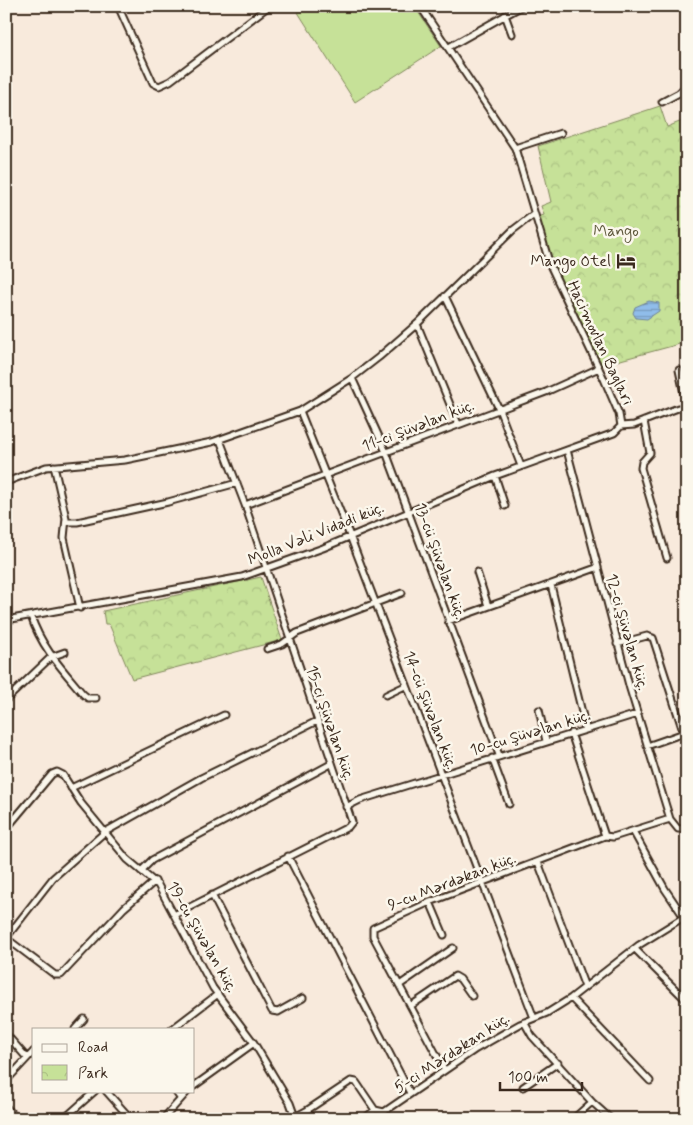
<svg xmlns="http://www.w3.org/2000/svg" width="693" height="1125" viewBox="0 0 693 1125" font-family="Mynerve,sans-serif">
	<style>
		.park { fill: url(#park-crowns); stroke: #80865b }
		.garden { fill: #c6e198; stroke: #80865b }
		.water { fill: url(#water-rules); stroke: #6e8298 }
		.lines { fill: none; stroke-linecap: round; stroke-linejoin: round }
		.street-casing { stroke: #3b2a1e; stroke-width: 9 }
		.street { stroke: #fbf7ec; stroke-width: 5 }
		.labels { text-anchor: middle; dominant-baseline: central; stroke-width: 5; stroke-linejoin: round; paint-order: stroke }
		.park-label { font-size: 16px; fill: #5e583c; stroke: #fbf7ec }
		.poi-label { font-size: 16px; fill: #3b2a1e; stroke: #fbf7ec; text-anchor: end }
		.street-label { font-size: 16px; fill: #3b2a1e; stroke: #fbf7ec }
	</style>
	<defs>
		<pattern id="park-crowns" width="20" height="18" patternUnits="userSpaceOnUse" patternTransform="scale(1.25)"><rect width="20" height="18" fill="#c6e198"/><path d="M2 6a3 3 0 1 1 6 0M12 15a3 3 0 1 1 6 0" fill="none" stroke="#abc183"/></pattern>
		<pattern id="water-rules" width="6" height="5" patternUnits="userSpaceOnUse" patternTransform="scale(1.25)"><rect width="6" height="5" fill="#90bdea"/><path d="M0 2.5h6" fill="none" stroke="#779abd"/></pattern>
	</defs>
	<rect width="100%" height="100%" fill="#f8eadc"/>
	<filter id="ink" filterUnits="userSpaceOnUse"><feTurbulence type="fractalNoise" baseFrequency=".02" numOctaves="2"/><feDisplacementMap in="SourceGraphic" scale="10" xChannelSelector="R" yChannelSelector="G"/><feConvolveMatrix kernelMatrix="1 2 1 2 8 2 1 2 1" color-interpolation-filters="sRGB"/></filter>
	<g filter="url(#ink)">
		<!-- park -->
		<path class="park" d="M660 106 667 127 687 119V342L602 365 553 264 538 217 544 215 541 206 551 202 538 146Z
			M261 577 282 640 132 679 109 624H105L103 611Z"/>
		<!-- garden -->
		<path class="garden" d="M294 6H414L441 46 355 102Z"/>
		<!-- water -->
		<path class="water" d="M649 301 659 303V311L647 319 636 318 633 313 635 307Z"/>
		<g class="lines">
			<!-- street casing -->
			<g class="street-casing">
				<path id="street" d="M118 6 153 83 159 86 170 81 269 6
					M420 6 515 148 550 265 604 379 619 414 621 426
					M505 15 512 34
					M449 47 522 6
					M662 102 679 93 687 85
					M515 148 561 133
					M445 296 499 409 521 466
					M417 324 458 424
					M679 370 686 403
					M352 378 386 452 499 755
					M300 411 350 536 534 1018
					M644 421 650 453 642 462 641 468 667 558
					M621 426 634 425 678 408H683
					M567 450 630 689 670 819
					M54 466 66 518 64 538 80 608
					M495 476 505 506
					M6 482 46 467 125 460 212 442 300 411 352 378 379 357 417 324 513 230 534 214
					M245 505 546 392 599 368
					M66 522H77L168 502 237 483
					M477 572 488 606
					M551 585 586 729
					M31 616C41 647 63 670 83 694L88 698H96
					M6 620 242 577 323 548 495 476 614 433 621 426
					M448 621 596 568
					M617 644 647 636 653 638 684 734
					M267 649 282 644 297 633 402 593
					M386 695 407 685
					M6 700 51 657 65 652
					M539 710 546 741
					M571 733 605 836
					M647 746 687 732
					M492 758 509 804
					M71 788 224 715
					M346 807 360 800 637 714
					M6 829 52 774 57 772 63 775 81 803 127 859 158 885 213 988 254 1043 290 1103 295 1117
					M633 831 665 889 684 917
					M288 856 410 1093
					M538 862 585 987
					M141 871 152 860 331 764
					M212 895 272 1011 278 1012 303 998
					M430 902 444 935
					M174 915 348 827 352 822 245 505 220 440
					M6 938 53 878 105 832 201 778 317 721
					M6 938 55 975H61L124 908 155 881
					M635 949 687 1001
					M401 984 453 948
					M571 998 650 1081
					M412 1005 455 976 460 979 472 996
					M524 1022 532 1036 592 1102 611 1119
					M75 1029 84 1019
					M172 1029 218 994
					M6 1034 27 1058
					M444 1069 373 936V928L430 902 605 836 613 837 670 819 678 829 687 828
					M6 1081 34 1051
					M194 1086 254 1043
					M523 1087 558 1063
					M106 1091 131 1119
					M175 1091 180 1098
					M6 1107 17 1119
					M67 1116 95 1091
					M163 1119 188 1091
					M291 1119 306 1111 351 1081 356 1082 375 1110 384 1112 476 1049 520 1024 547 1013 571 998 639 945 684 917
					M364 1119 375 1110
					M573 1119 592 1102"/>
			</g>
			<!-- street -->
			<use href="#street" class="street"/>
		</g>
	</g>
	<!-- icons -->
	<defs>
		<g id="hotel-bare" transform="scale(1.5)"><path d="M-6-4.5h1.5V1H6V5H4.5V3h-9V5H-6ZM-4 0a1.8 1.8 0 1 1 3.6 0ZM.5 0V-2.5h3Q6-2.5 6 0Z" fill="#3b2a1e" stroke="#fbf7ec" stroke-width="2.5" paint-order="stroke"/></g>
	</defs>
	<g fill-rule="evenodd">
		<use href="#hotel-bare" x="626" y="261"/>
	</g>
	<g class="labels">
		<!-- park labels -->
		<g class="park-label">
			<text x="616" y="231">Mango</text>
		</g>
		<!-- poi labels -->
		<g class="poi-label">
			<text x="611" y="261">Mango Otel</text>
		</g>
		<!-- street labels -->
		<g class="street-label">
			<text transform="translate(600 343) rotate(65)">Hacimovlan Baglari</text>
			<text transform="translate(418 426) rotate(-21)">11-ci Şüvəlan küç.</text>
			<text transform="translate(316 534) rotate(-22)">Molla Vəli Vidadi küç.</text>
			<text transform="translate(440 561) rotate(70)">13-cü Şüvəlan küç.</text>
			<text transform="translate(627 632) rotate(74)">12-ci Şüvəlan küç.</text>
			<text transform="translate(430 710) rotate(69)">14-cü Şüvəlan küç.</text>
			<text transform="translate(330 723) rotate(71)">15-ci Şüvəlan küç.</text>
			<text transform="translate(530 733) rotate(-17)">10-cu Şüvəlan küç.</text>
			<text transform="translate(452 882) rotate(-21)">9-cu Mərdəkan küç.</text>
			<text transform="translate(202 937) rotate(60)">19-cu Şüvəlan küç.</text>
			<text transform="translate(452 1053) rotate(-33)">5-ci Mərdəkan küç.</text>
		</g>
	</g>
	<!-- margin -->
	<rect width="693" height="1125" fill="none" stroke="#fbf7ec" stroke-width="25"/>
	<rect x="12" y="12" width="668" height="1100" fill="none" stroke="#3b2a1e" stroke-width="2" filter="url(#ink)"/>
	<!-- legend -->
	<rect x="32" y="1028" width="162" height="65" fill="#fbf7ec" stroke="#aea59a"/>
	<rect x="42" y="1044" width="25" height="8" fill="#fbf7ec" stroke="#aea59a"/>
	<text x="78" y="1052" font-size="15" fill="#3b2a1e">Road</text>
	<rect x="42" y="1065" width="25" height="15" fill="url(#park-crowns)" stroke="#aea59a"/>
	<text x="78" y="1078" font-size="15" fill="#3b2a1e">Park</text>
	<!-- scale -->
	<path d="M500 1082v8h82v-8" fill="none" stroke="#3b2a1e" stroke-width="2.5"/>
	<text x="508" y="1082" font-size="15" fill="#3b2a1e" stroke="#fbf7ec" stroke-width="4" paint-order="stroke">100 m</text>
</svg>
